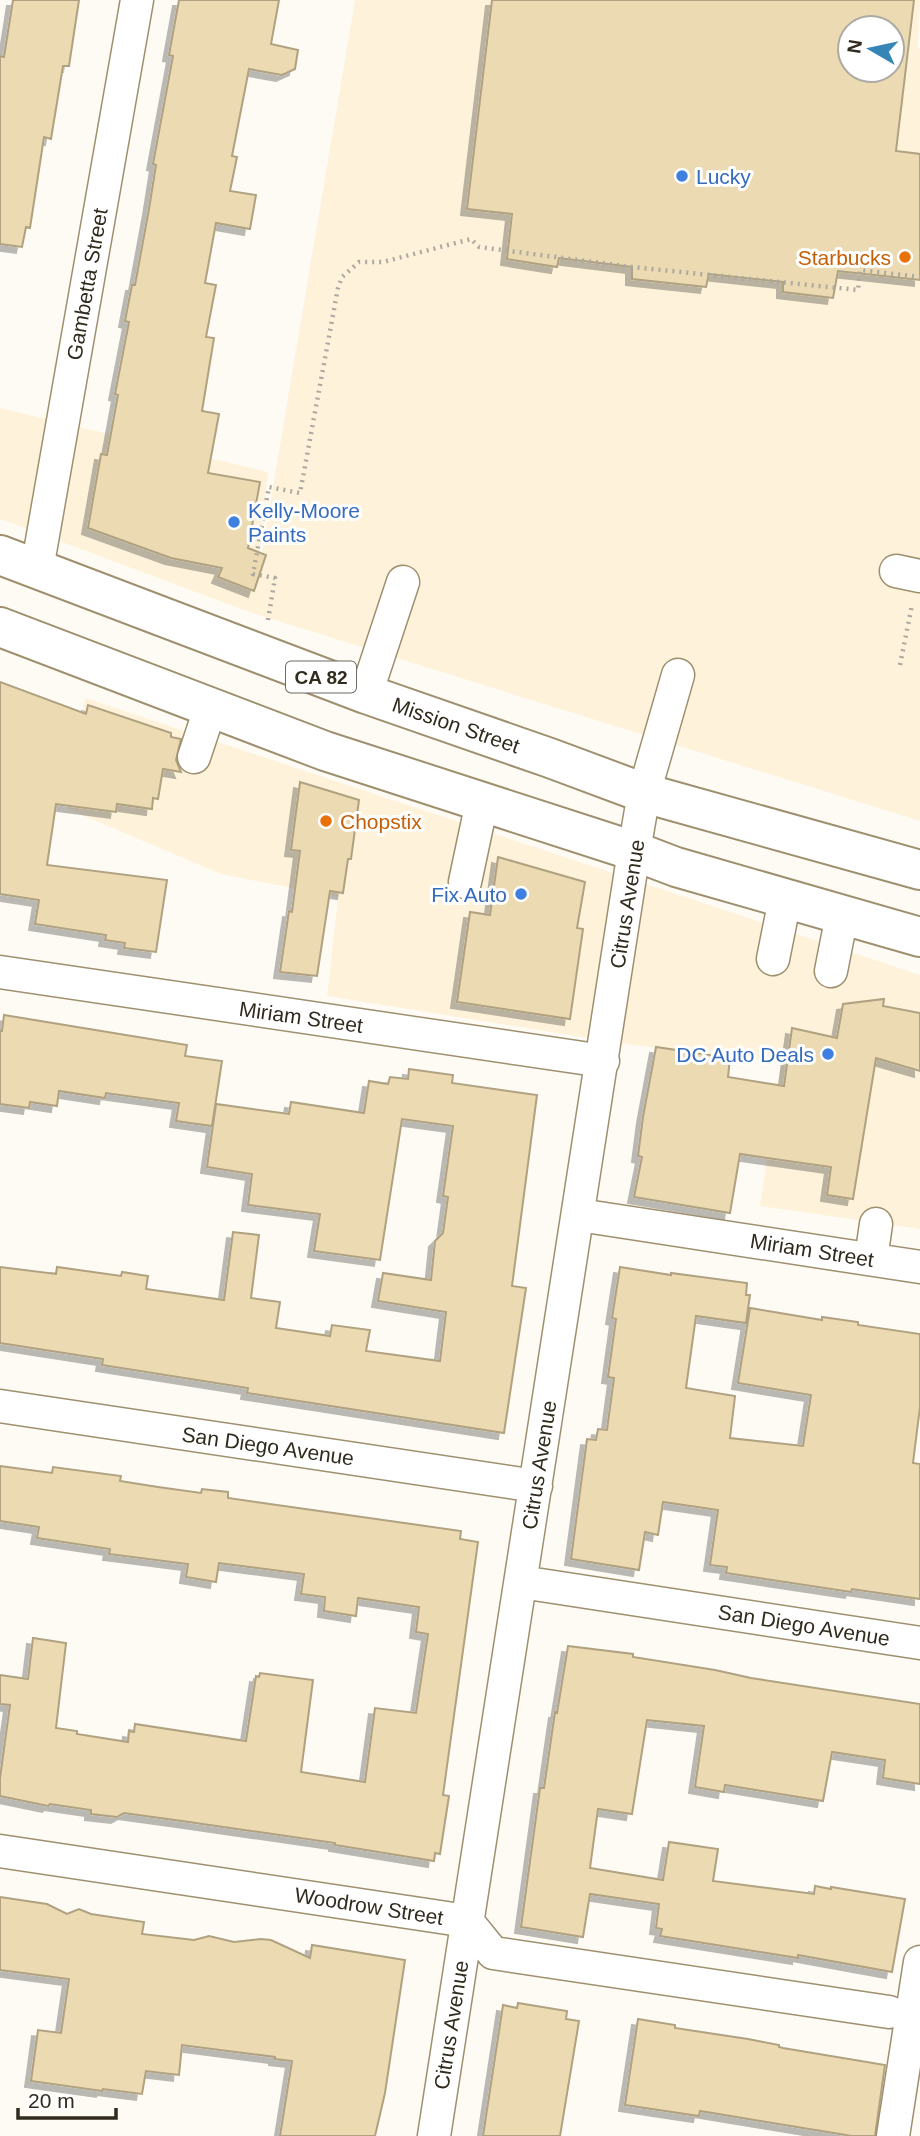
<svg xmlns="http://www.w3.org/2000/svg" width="920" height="2136" viewBox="0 0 920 2136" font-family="Helvetica,sans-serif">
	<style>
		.built { fill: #fef3da; fill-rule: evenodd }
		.building { fill: #ebdab2; stroke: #b0a281; stroke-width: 2; fill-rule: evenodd; filter: url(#shadow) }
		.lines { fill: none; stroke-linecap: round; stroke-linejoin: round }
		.minor-casing { stroke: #9e906f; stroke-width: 35 }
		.major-casing { stroke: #9e906f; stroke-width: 42 }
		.path { stroke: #ada9a0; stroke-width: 4.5; stroke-dasharray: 2 5; stroke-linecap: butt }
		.minor { stroke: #fff; stroke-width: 32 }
		.major { stroke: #fff; stroke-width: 38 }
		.shop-dot { fill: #3f7fe0; stroke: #fff; stroke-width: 2.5 }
		.food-dot { fill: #e8710a; stroke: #fff; stroke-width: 2.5 }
		.labels { text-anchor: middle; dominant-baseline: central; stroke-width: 6; stroke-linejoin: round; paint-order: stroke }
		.shield { fill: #fff; stroke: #6f6b62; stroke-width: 2 }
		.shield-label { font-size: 19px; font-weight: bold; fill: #312b1e }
		.shop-label { font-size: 21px; fill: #366cbe; stroke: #fff; text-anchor: start }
		.food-label { font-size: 21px; fill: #c56008; stroke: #fff; text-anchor: end }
		.street-label { font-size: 21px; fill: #312b1e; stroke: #fff }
	</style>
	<defs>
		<filter id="shadow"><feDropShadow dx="-6" dy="6" stdDeviation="0" flood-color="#0004"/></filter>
	</defs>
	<rect width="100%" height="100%" fill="#fefbf4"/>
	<!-- built -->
	<path class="built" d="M355 0H920L918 48 920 49V821L252 613 0 519V408L268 472 255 594ZM850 28H892V70H850Z
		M85 698 920 975V1229L760 1206 781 1063 632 1045 327 996 338 897 221 874 68 809Z"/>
	<!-- building -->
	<path class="building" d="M13 0H79L69 66H63L51 139 44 137 30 228 26 227 22 247 0 244V56L4 57Z
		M179 0H279L271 44 298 50 295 69 282 75 249 69 232 156 237 157 230 191 256 195 250 229 216 223 205 283 216 285 206 337 214 338 202 411 219 414 208 473 260 482 248 548 266 555 254 591 218 577 222 568 171 558 88 528 101 454 107 455 118 395 115 394 129 322 125 321 132 285H135L149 209 156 165 153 164 173 56 169 55Z
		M492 0H914L896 151 920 154V280L838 271 833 298 783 292V282L709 274 706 287 632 279V267L559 258 557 267 507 259 512 214 467 209ZM850 28H892V70H850Z
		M0 682 86 714 88 705 171 733V737L181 739 176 760 181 772 163 769 158 799 153 798 152 809 117 804 116 812 56 804 47 865 167 880 156 952 124 948 125 943 105 940 106 935 35 924 39 900 0 894Z
		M300 782 359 800 351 859H348L343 893 330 891 317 976 280 972 289 911 292 912 300 851 291 850Z
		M498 857 585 882 577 928 583 929 570 1019 457 1002 470 912 490 915Z
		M884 999 883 1006 920 1013V1071L876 1058 853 1199 827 1195 831 1167 740 1154 730 1213 634 1197 642 1157 638 1156 643 1117 656 1047 730 1058 728 1077 784 1086 792 1028 837 1038 843 1004Z
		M4 1015 187 1045 185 1056 222 1061 212 1126 176 1121 179 1103 106 1093 105 1098 59 1091 57 1106 30 1102 29 1108 0 1104V1031H2Z
		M409 1069 453 1075 452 1083 537 1095 512 1286 526 1288 504 1433 247 1393 248 1388 102 1365 103 1359 0 1343V1267L56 1274 57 1267 121 1276 122 1272 148 1276 146 1289 224 1300 233 1232 259 1235 251 1298 280 1302 276 1328 330 1336 332 1325 370 1330 366 1351 440 1361 446 1312 378 1301 383 1273 431 1280 435 1241 443 1233 448 1197 443 1196 453 1126 402 1119 380 1260 314 1251 320 1214 248 1205 252 1174 207 1167 216 1104 289 1114 291 1102 364 1113 369 1081 388 1084 390 1077 408 1079Z
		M620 1267 671 1275V1273L747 1283 746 1295H750L746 1323 696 1316 686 1388 735 1396 730 1438 803 1446 811 1395 738 1383 750 1308 822 1320V1317L858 1322V1325L920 1334V1407L913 1463 920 1464V1599L852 1589 851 1592 726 1573 727 1567 710 1565 718 1510 663 1502 658 1535 645 1532 639 1570 571 1559 587 1439 596 1440 598 1429 607 1430 614 1378 608 1377 616 1319 612 1318Z
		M0 1466 52 1473 53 1467 121 1476 120 1481 158 1487 201 1493 202 1489 228 1492V1498L461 1531 460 1539 478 1542 443 1795 449 1796 440 1854 435 1853 434 1861 335 1845V1843L182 1821 124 1813 117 1817 91 1814V1810L50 1804 48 1806 0 1796V1778L10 1705 0 1704V1675L28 1679 33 1638 66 1643 56 1728 77 1731V1734L128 1742 129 1731 134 1732 135 1724 246 1741 256 1676 259 1677 260 1673 313 1680 301 1772 365 1782 375 1708 416 1713 428 1634 416 1632 419 1607 358 1598 356 1616 324 1611 325 1597 301 1594 304 1574 219 1563 216 1582 186 1577 188 1564 109 1554 110 1549 37 1538 39 1527 0 1521Z
		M568 1646 633 1654V1657L715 1670 751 1678 920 1704V1784L883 1778 885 1760 832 1752 823 1801 725 1785 724 1792 695 1787 704 1726 647 1720 632 1814 598 1809 590 1868 663 1880 669 1842 718 1849 713 1881 814 1894 815 1886 831 1889V1887L905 1899 892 1972 798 1955V1958L660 1936 662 1929 656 1928 659 1904 590 1894 583 1937 521 1927 540 1788H544L555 1712 557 1713Z
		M0 1897 47 1904 67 1914 79 1909 91 1914 144 1922 142 1934 194 1940 209 1936 234 1942 261 1939 271 1940 310 1958 312 1945 405 1960 385 2093 375 2136H280L292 2061 275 2059V2057L182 2045 179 2075 146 2071 142 2094 103 2089 102 2091 31 2081 38 2030 61 2033 69 1979 0 1970Z
		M518 2003 567 2011 566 2019 579 2021 560 2136H483L503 2005 517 2008Z
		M638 2019 675 2025V2028L748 2039 779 2045V2047L783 2048 885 2065 875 2136H852L700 2111 699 2116 625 2105Z"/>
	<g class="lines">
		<!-- minor casing -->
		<g class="minor-casing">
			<path id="minor" d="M37 569 137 0
				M896 571 920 576
				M366 694 403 582
				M194 757 210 709
				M465 882 482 802
				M773 959 785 899
				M831 971 842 915
				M0 972 603 1061
				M579 1215 920 1267
				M871 1259 876 1224
				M0 1406 536 1486
				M521 1582 920 1643
				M0 1851 467 1921 493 1953 889 2012
				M434 2136 634 851 644 793 678 675
				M893 2136 920 1962"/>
		</g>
		<!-- major casing -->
		<g class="major-casing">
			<path id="major" d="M0 555 366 694 550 758 644 793 920 870
				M0 627 325 751 634 851 676 867 920 937"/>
		</g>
		<!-- path -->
		<path class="path" d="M268 620 275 578 253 574 269 487 300 493 338 288 342 277 359 262H383L471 239 479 247 632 267 858 290 860 270 920 277
			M900 665 912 605"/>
		<!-- minor -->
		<use href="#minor" class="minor"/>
		<!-- major -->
		<use href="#major" class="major"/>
	</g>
	<!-- markers -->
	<g class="shop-dot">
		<circle cx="682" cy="176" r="7"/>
		<circle cx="234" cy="522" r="7"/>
		<circle cx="521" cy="894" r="7"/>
		<circle cx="828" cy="1054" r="7"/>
	</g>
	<g class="food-dot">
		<circle cx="905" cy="257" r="7"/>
		<circle cx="326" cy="821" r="7"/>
	</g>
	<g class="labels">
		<!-- shield labels -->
		<rect class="shield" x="286" y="661.5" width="70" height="31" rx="5"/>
		<g class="shield-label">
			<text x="321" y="677">CA 82</text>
		</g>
		<!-- shop labels -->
		<g class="shop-label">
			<text x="696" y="176">Lucky</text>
			<text x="248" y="510">Kelly-Moore<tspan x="248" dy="24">Paints</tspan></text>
			<text x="507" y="894" text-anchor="end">Fix Auto</text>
			<text x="814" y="1054" text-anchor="end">DC Auto Deals</text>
		</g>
		<!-- food labels -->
		<g class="food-label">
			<text x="891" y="257">Starbucks</text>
			<text x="340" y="821" text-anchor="start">Chopstix</text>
		</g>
		<!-- street labels -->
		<g class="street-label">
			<text transform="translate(87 284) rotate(-80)">Gambetta Street</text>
			<text transform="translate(456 725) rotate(19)">Mission Street</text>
			<text transform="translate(627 904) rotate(-81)">Citrus Avenue</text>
			<text transform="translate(301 1017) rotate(8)">Miriam Street</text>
			<text transform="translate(812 1250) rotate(9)">Miriam Street</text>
			<text transform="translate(268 1446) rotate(8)">San Diego Avenue</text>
			<text transform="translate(539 1465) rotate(-81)">Citrus Avenue</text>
			<text transform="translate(804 1625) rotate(9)">San Diego Avenue</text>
			<text transform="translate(369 1906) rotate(9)">Woodrow Street</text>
			<text transform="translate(451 2025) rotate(-81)">Citrus Avenue</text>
		</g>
	</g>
	<!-- north arrow -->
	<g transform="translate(871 49) rotate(279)"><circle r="33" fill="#ffffff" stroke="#adaaa5" stroke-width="2"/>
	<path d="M0-5L12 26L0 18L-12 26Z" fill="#3585b6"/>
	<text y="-10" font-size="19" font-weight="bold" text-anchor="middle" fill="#312b1e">N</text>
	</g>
	<!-- scale -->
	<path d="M18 2108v10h98v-10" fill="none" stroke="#312b1e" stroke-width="3.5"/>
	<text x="28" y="2108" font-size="21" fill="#312b1e" stroke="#ffffff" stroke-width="5" paint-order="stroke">20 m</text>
</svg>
